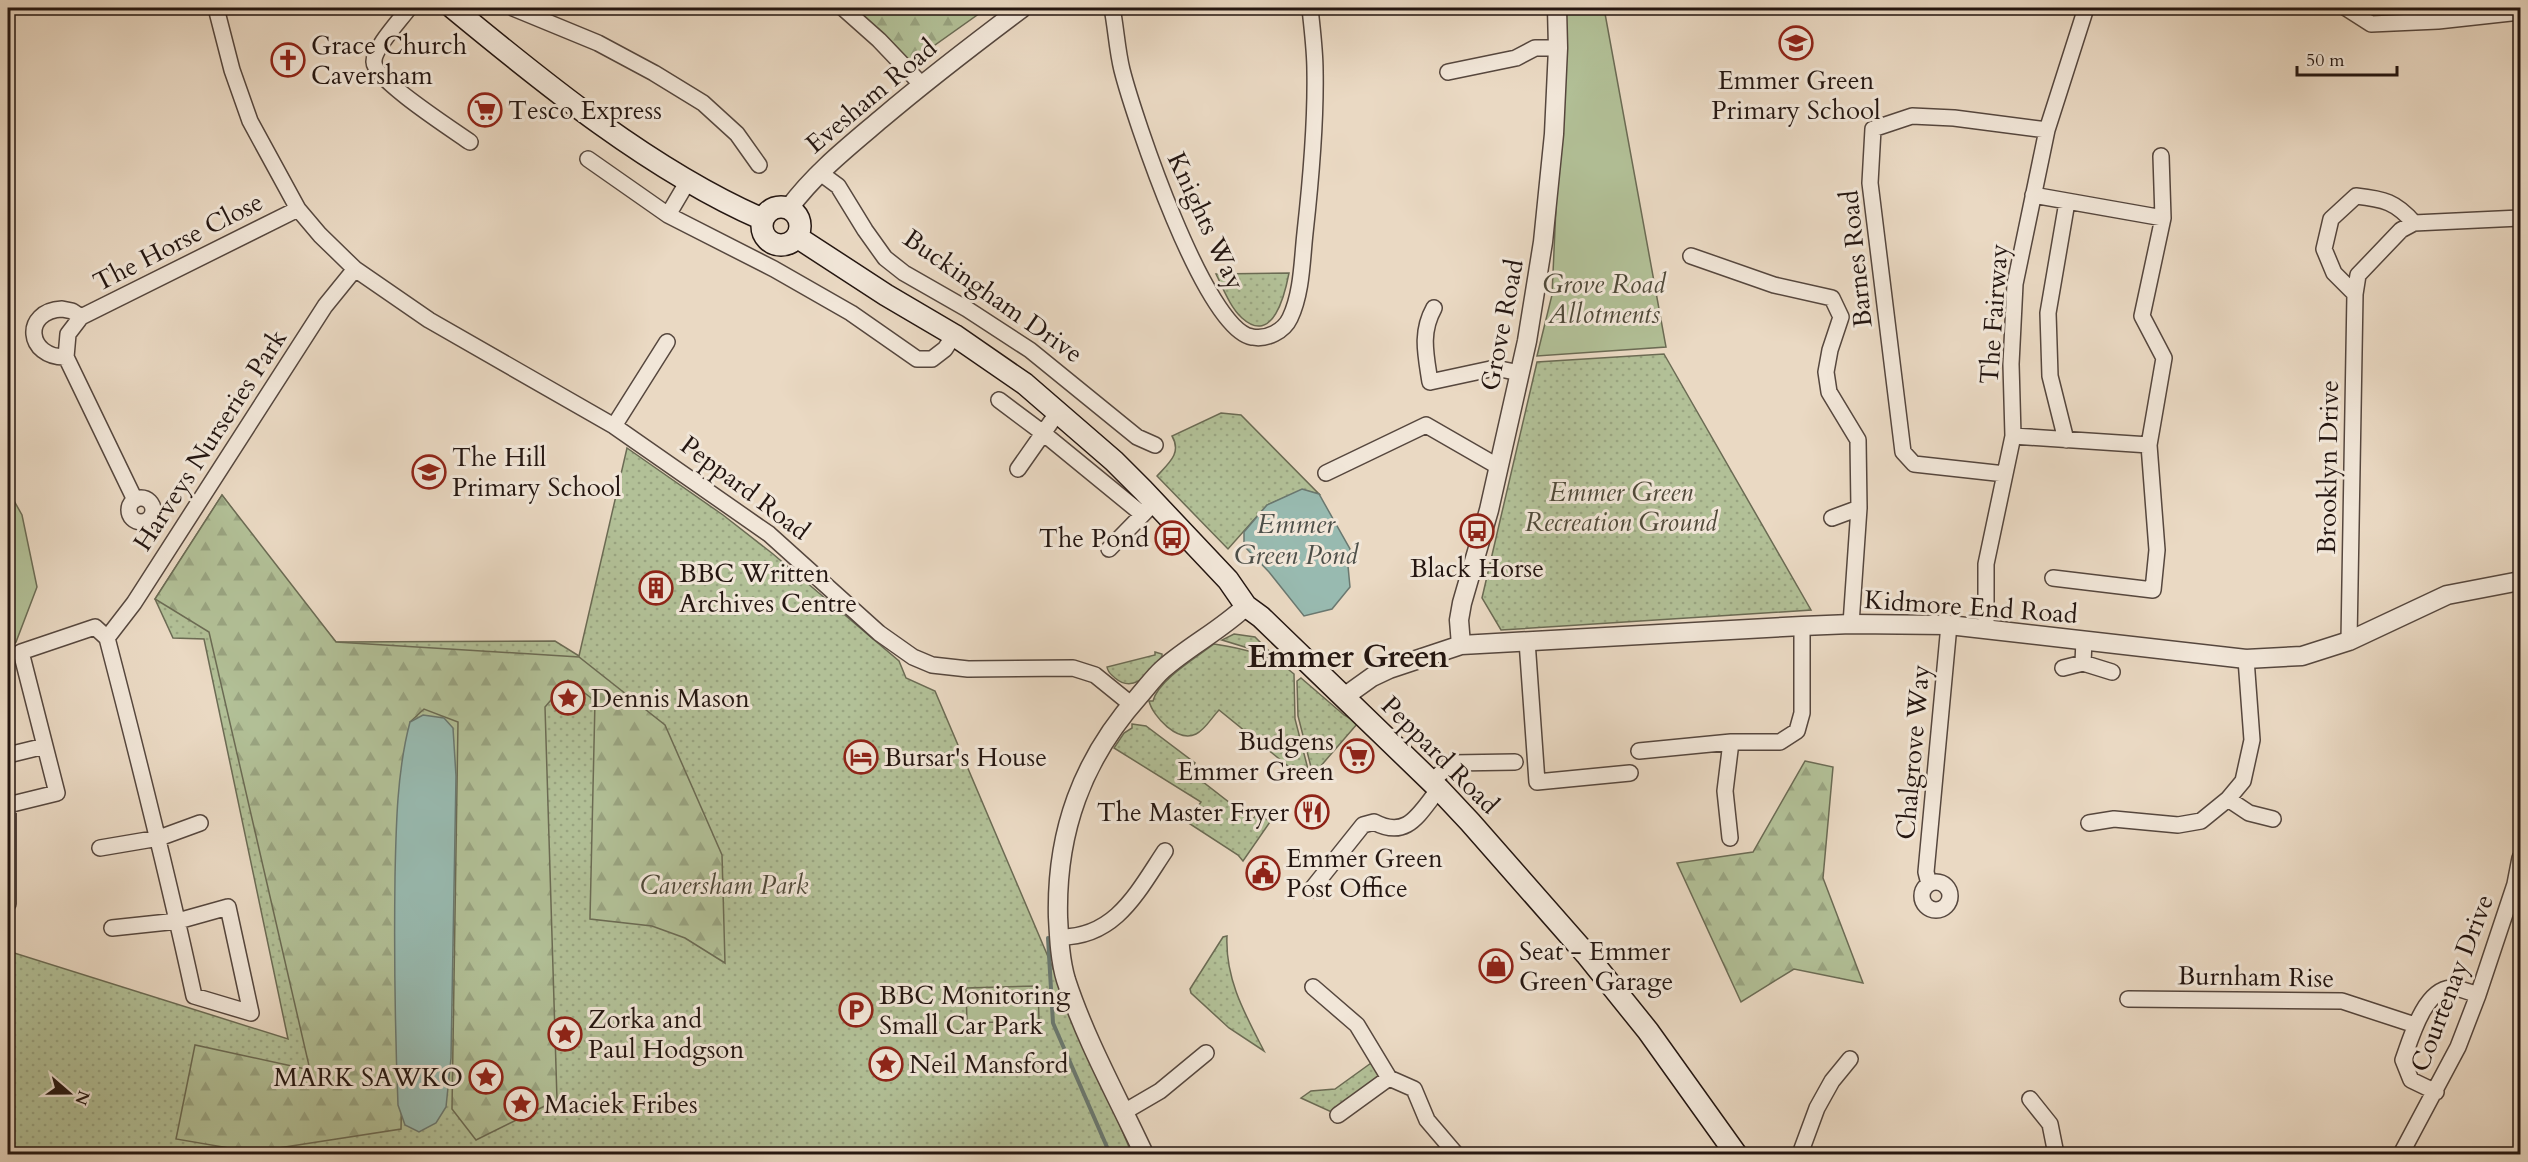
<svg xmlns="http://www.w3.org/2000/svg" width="2528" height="1162" viewBox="0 0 2528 1162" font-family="Cardo,serif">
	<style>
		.grass { fill: url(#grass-dots); stroke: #6b6b54; stroke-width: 1.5 }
		.forest { fill: url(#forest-firs); stroke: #6b6b54; stroke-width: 1.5 }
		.garden { fill: #b2c097; stroke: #6b6b54; stroke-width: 1.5 }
		.water { fill: #98bab0; stroke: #6a7870; stroke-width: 1.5 }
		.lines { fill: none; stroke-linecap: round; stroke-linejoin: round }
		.stream { stroke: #6a7870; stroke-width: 4 }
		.minor-casing { stroke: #56473e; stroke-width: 18 }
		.tertiary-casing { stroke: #56473e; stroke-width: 21 }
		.secondary-casing { stroke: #241611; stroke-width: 24 }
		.minor { stroke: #f1e6d8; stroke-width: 15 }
		.tertiary { stroke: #f1e6d8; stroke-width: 18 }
		.secondary { stroke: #f1e6d8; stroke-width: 21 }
		.labels { text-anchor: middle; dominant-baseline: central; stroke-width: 6; stroke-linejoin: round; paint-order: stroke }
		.poi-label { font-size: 26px; fill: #241611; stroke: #f1e6d8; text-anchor: start }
		.street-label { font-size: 26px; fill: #241611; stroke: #f1e6d8 }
		.park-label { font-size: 26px; font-style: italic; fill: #4f4939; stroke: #f1e6d8 }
		.water-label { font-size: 27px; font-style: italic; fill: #4d4f49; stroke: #f1e6d8 }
		.district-label { font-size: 32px; font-weight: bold; fill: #241611; stroke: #f1e6d8 }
	</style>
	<defs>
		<pattern id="grass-dots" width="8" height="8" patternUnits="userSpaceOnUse" patternTransform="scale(1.5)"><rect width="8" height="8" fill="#b2c097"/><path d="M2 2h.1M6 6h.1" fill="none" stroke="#99a481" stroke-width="1.8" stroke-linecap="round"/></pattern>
		<pattern id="forest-firs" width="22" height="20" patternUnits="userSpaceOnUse" patternTransform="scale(1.5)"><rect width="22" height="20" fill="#b2c097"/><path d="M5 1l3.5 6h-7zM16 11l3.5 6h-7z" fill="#99a481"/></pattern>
	</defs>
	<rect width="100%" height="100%" fill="#ead9c3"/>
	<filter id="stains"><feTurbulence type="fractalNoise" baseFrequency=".00333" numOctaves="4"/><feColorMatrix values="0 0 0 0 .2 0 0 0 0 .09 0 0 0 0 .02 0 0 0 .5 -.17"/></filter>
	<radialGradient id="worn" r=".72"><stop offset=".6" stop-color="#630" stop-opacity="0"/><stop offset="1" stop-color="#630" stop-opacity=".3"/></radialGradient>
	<!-- grass -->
	<path class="grass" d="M1289 273C1285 294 1273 346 1242 318 1230 307 1223 288 1216 274Z
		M1664 354 1811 610 1501 630 1482 598 1537 362Z
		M1221 413 1241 415 1319 494 1302 490 1267 505 1228 549 1157 476C1169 463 1182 453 1172 436Z
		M627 448 723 515 773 554 899 661 906 678 935 691 1132 1154H8V951L288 1039 204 639 173 638 155 599 222 495 284 579 336 642 555 641 579 656Z
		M1234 634 1255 637 1274 656 1222 640Z
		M1214 644C1241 648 1273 655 1294 674L1295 719 1309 773 1304 779 1219 710C1212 717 1205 730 1196 734 1178 743 1153 717 1149 701H1153C1158 680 1197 657 1214 644Z
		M1155 652 1162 654V659C1149 673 1134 694 1115 678 1111 674 1108 673 1107 667L1155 655Z
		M1301 678 1344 715 1358 723 1319 768 1311 767 1298 716 1297 681Z
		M1132 724 1146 726 1195 763 1189 771 1252 820 1258 813 1270 822 1243 861 1238 855 1187 822 1201 802 1114 748 1124 733 1132 728Z
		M1227 936C1225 979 1245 1014 1264 1051L1229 1028 1191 993 1190 989 1223 937Z
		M1378 1058 1389 1078 1338 1115 1301 1098 1311 1091 1335 1089Z"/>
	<!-- forest -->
	<path class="forest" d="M845 8H987L911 62Z
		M222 495 336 642 579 657 665 725 722 855 725 963 685 938 652 926 590 919 595 701 568 680 545 707 557 1100 476 1140 452 1109 458 722 424 709 410 722 401 1129 252 1152 176 1139 195 1045 310 1070 209 632 155 599Z
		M1805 761 1833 767 1823 878 1863 983 1794 969 1741 1002 1677 863 1753 852Z"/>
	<!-- garden -->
	<path class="garden" d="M1565 8H1604L1666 347 1537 356 1552 295Z
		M8 490 22 515 37 587 16 642 8 650Z
		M1038 986 1039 1021 967 1023 966 988Z"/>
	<!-- water -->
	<path class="water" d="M1302 489 1319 494 1350 549 1348 566 1350 587 1332 609 1304 616 1269 572 1244 546V532L1267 505Z
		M423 715 444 718 453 728 456 776 451 1058 446 1107 436 1123 419 1132 405 1125 398 1105C395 1029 394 953 395 877 396 826 397 771 410 722Z"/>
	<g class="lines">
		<!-- stream -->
		<path class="stream" d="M1048 938 1053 1023 1110 1154"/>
		<!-- minor casing -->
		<g class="minor-casing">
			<path id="minor" d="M216 8 232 70 250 121 298 209 320 235 355 269 429 320 614 426 769 534 879 633 913 657 932 665 968 669 1073 668 1095 675 1132 705
				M409 8C401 19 373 49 374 62 374 79 453 130 470 142
				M513 8 598 43 654 73 703 103 737 134 759 165
				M843 8 879 40 922 85
				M1112 8C1116 28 1117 50 1122 70 1134 117 1205 330 1252 337 1267 340 1284 331 1290 318 1302 293 1302 260 1305 233 1311 179 1316 125 1315 71 1315 50 1312 28 1310 8
				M2346 8 2371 24 2438 21 2520 12
				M1448 72 1516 58 1535 48H1558
				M2161 156 2163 218
				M588 159 668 215 774 269 851 313 917 359H932L945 349 954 335
				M819 172 838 186 865 230 885 258 904 273 967 309 1030 350 1137 437 1155 445
				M2033 195 2163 218 2142 316 2164 358 2149 445 2157 550 2153 590 2053 578
				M668 215 688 181
				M1691 256 1774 285 1832 298 1841 317 1830 350 1826 372 1829 392 1858 440 1859 508 1851 624
				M2355 294 2334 273 2324 249 2331 219 2356 196C2384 199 2396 202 2414 223
				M1434 308C1420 333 1426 355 1430 382L1495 368 1520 373
				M62 309 72 311 81 317 68 334 66 357C26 358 22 311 62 309Z
				M81 317 298 209
				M66 357 135 500
				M999 400 1043 433 1142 514
				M614 426 667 342
				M2013 436 2149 445
				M2066 440 2050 376 2048 313 2067 202
				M1018 469 1058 412
				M1326 473 1426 425 1499 467
				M2005 474 1914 464 1903 452 1870 183 1873 129 1912 116 1954 118 2047 130
				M129 510a12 12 0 1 1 24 0a12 12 0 1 1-24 0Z
				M1832 518 1859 508
				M1109 549 1149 508
				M1986 629V564L2013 436 2011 364 2015 284 2047 130 2086 8
				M107 638 134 603 325 306 355 269
				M1527 641 1537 782 1630 773
				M2349 641 2355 294 2358 275 2401 230 2414 223 2520 218
				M2083 663 2112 672
				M2063 668 2083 663 2084 640
				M1639 751 1731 742
				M8 755 45 746 21 652 95 627 107 638C138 757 168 876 194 996L251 1013 228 907 178 921 112 928
				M1431 782 1452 763 1515 762
				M2228 799 2249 813 2273 819
				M2089 823 2114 819 2178 825 2201 821 2228 799 2243 781 2252 740 2246 659
				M1730 838 1725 791 1731 742H1780L1797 731 1802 713V626
				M100 848 159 838 200 823
				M1922 896a14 14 0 1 1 28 0a14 14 0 1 1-28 0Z
				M1929 884 1926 872 1949 625
				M1311 890 1363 825 1374 822C1408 840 1419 813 1439 789
				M8 904V805L57 793 45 746
				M1059 937C1115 938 1137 893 1165 851
				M1313 987 1357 1025 1389 1078
				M2128 999 2342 1001 2415 1025
				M2436 1092 2411 1080 2403 1060C2411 1038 2424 990 2451 988 2459 987 2471 993 2478 995
				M2030 1099 2050 1124 2056 1154
				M1124 1112 1160 1091 1206 1053
				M1338 1115 1389 1078 1414 1089 1427 1120 1456 1154
				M1800 1154 1817 1108 1832 1081 1850 1059
				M2401 1154 2458 1047 2478 995 2515 884 2520 858"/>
		</g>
		<!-- tertiary casing -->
		<g class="tertiary-casing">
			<path id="tertiary" d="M789 208C815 173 848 147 881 119 927 80 974 44 1022 8
				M1461 645 1459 620 1462 603 1489 510 1527 341 1543 242 1554 134 1558 48 1557 8
				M1344 697 1372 677 1389 669 1461 645 1802 626 1851 624 1949 625 2246 659 2302 656 2349 641 2447 595 2520 581
				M1144 1154C1117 1096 1086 1041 1066 980 1060 960 1059 937 1058 917 1056 832 1082 760 1139 696 1147 687 1154 677 1163 669 1189 646 1221 630 1246 606"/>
		</g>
		<!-- secondary casing -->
		<g class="secondary-casing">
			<path id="secondary" d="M453 8C545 84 652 171 762 219
				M762 226a19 19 0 1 1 38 0a19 19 0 1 1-38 0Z
				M797 237 886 295 954 335 1025 384 1114 461 1143 490 1228 580 1246 606 1261 617 1439 789 1470 822 1586 954 1648 1031 1736 1154"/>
		</g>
		<!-- minor -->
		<use href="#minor" class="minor"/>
		<!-- tertiary -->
		<use href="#tertiary" class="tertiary"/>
		<!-- secondary -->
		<use href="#secondary" class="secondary"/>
	</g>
	<!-- icons -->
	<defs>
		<g id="school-ring" transform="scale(1.725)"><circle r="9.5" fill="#f1e6d8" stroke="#8f2418" stroke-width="1.5"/><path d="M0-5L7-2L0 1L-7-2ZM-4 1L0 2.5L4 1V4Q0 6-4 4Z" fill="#8f2418"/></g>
		<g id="church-ring" transform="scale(1.725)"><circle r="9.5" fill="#f1e6d8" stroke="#8f2418" stroke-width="1.5"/><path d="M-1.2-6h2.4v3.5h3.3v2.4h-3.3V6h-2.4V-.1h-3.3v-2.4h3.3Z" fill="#8f2418"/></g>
		<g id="supermarket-ring" transform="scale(1.725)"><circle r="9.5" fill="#f1e6d8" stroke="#8f2418" stroke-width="1.5"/><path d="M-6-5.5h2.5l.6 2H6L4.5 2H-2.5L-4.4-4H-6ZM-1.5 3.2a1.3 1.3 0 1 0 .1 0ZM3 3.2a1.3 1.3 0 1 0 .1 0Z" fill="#8f2418"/></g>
		<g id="bus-ring" transform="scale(1.725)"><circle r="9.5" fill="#f1e6d8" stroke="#8f2418" stroke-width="1.5"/><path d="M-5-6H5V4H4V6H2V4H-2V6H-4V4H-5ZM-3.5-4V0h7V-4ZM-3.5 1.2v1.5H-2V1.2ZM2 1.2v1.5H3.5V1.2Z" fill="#8f2418"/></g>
		<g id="building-ring" transform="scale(1.725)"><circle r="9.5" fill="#f1e6d8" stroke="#8f2418" stroke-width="1.5"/><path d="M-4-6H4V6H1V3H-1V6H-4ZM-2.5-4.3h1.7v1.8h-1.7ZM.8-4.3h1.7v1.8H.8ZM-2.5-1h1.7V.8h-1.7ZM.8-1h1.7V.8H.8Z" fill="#8f2418"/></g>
		<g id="sight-ring" transform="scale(1.725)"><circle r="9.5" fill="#f1e6d8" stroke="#8f2418" stroke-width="1.5"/><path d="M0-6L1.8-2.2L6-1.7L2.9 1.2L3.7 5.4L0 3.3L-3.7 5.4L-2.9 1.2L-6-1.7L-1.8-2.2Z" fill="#8f2418"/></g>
		<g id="hotel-ring" transform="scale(1.725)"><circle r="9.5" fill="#f1e6d8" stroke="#8f2418" stroke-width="1.5"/><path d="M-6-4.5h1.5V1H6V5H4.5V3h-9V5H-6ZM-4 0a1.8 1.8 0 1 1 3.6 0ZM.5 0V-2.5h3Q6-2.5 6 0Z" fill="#8f2418"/></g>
		<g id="restaurant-ring" transform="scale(1.725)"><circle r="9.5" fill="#f1e6d8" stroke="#8f2418" stroke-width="1.5"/><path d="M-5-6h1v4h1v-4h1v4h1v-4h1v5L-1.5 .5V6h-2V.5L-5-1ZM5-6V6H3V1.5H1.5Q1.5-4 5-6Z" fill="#8f2418"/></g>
		<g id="civic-ring" transform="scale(1.725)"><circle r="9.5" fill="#f1e6d8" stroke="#8f2418" stroke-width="1.5"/><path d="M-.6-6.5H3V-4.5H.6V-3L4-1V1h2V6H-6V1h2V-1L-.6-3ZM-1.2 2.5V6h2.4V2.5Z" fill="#8f2418"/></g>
		<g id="shop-ring" transform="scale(1.725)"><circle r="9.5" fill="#f1e6d8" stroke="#8f2418" stroke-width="1.5"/><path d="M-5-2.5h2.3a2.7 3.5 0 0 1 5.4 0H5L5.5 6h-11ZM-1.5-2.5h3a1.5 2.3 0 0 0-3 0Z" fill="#8f2418"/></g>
		<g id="parking-ring" transform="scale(1.725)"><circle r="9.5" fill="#f1e6d8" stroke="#8f2418" stroke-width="1.5"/><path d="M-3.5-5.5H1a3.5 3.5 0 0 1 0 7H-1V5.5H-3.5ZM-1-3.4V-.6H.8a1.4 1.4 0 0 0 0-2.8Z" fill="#8f2418"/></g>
	</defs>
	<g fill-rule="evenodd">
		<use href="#school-ring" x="1796" y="43"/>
		<use href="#church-ring" x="288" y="60"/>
		<use href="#supermarket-ring" x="485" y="110"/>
		<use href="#school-ring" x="429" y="472"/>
		<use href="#bus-ring" x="1477" y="531"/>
		<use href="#bus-ring" x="1172" y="538"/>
		<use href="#building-ring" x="656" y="588"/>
		<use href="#sight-ring" x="568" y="698"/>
		<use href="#supermarket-ring" x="1357" y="756"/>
		<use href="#hotel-ring" x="861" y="757"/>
		<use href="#restaurant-ring" x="1312" y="812"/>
		<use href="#civic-ring" x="1263" y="873"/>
		<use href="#shop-ring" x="1496" y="966"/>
		<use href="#parking-ring" x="856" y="1010"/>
		<use href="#sight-ring" x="565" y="1034"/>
		<use href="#sight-ring" x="886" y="1064"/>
		<use href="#sight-ring" x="486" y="1077"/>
		<use href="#sight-ring" x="521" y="1104"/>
	</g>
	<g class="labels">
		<!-- poi labels -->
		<g class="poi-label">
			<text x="311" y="45">Grace Church<tspan x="311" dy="30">Caversham</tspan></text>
			<text x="1796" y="80" text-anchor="middle">Emmer Green<tspan x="1796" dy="30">Primary School</tspan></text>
			<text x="508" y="110">Tesco Express</text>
			<text x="452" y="457">The Hill<tspan x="452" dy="30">Primary School</tspan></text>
			<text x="1149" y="538" text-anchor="end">The Pond</text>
			<text x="1477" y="568" text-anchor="middle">Black Horse</text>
			<text x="679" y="573">BBC Written<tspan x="679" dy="30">Archives Centre</tspan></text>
			<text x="591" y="698">Dennis Mason</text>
			<text x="1334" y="741" text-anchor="end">Budgens<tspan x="1334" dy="30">Emmer Green</tspan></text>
			<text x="884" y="757">Bursar's House</text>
			<text x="1289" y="812" text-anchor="end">The Master Fryer</text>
			<text x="1286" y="858">Emmer Green<tspan x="1286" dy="30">Post Office</tspan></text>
			<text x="1519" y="951">Seat - Emmer<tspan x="1519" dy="30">Green Garage</tspan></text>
			<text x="879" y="995">BBC Monitoring<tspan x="879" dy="30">Small Car Park</tspan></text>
			<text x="588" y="1019">Zorka and<tspan x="588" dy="30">Paul Hodgson</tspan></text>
			<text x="909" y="1064">Neil Mansford</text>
			<text x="463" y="1077" text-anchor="end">MARK SAWKO</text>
			<text x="544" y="1104">Maciek Fribes</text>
		</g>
		<!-- street labels -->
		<g class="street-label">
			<text transform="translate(871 96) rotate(-40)">Evesham Road</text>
			<text transform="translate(1206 221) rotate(65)">Knights Way</text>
			<text transform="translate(178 242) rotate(-27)">The Horse Close</text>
			<text transform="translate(1856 259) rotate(-96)">Barnes Road</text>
			<text transform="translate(993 296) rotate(35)">Buckingham Drive</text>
			<text transform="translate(1994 314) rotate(-86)">The Fairway</text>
			<text transform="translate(1502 325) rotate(-79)">Grove Road</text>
			<text transform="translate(210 440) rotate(-57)">Harveys Nurseries Park</text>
			<text transform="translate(2328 467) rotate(-89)">Brooklyn Drive</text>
			<text transform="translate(745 488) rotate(37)">Peppard Road</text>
			<text transform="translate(1971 607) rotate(4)">Kidmore End Road</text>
			<text transform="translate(1913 752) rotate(-85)">Chalgrove Way</text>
			<text transform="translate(1440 755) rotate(45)">Peppard Road</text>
			<text transform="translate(2256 977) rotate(1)">Burnham Rise</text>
			<text transform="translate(2452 983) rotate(-69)">Courtenay Drive</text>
		</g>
		<!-- park labels -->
		<g class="park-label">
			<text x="1604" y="284">Grove Road<tspan x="1604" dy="30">Allotments</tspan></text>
			<text x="1621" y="492">Emmer Green<tspan x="1621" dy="30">Recreation Ground</tspan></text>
			<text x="724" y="885">Caversham Park</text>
		</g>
		<!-- water labels -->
		<g class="water-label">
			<text x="1296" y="524">Emmer<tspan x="1296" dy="31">Green Pond</tspan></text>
		</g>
		<!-- district labels -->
		<g class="district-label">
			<text x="1348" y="657">Emmer Green</text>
		</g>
	</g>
	<!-- margin -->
	<rect width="2528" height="1162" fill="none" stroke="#ead9c3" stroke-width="30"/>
	<rect x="9" y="9" width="2510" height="1144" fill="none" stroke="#241611" stroke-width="3"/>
	<rect x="15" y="15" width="2498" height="1132" fill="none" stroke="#241611" stroke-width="1.5"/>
	<!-- north arrow -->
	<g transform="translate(69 1093) rotate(110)" stroke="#f1e6d8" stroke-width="4.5" paint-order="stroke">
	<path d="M0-4.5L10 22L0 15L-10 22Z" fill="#241611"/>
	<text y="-9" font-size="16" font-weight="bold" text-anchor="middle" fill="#241611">N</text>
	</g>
	<!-- scale -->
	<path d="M2297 66v9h100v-9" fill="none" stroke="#241611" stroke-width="3"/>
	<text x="2306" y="66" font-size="18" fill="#241611" stroke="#f1e6d8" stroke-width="4.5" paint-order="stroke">50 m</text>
	<rect width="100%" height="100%" filter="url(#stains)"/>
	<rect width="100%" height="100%" fill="url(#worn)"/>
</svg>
